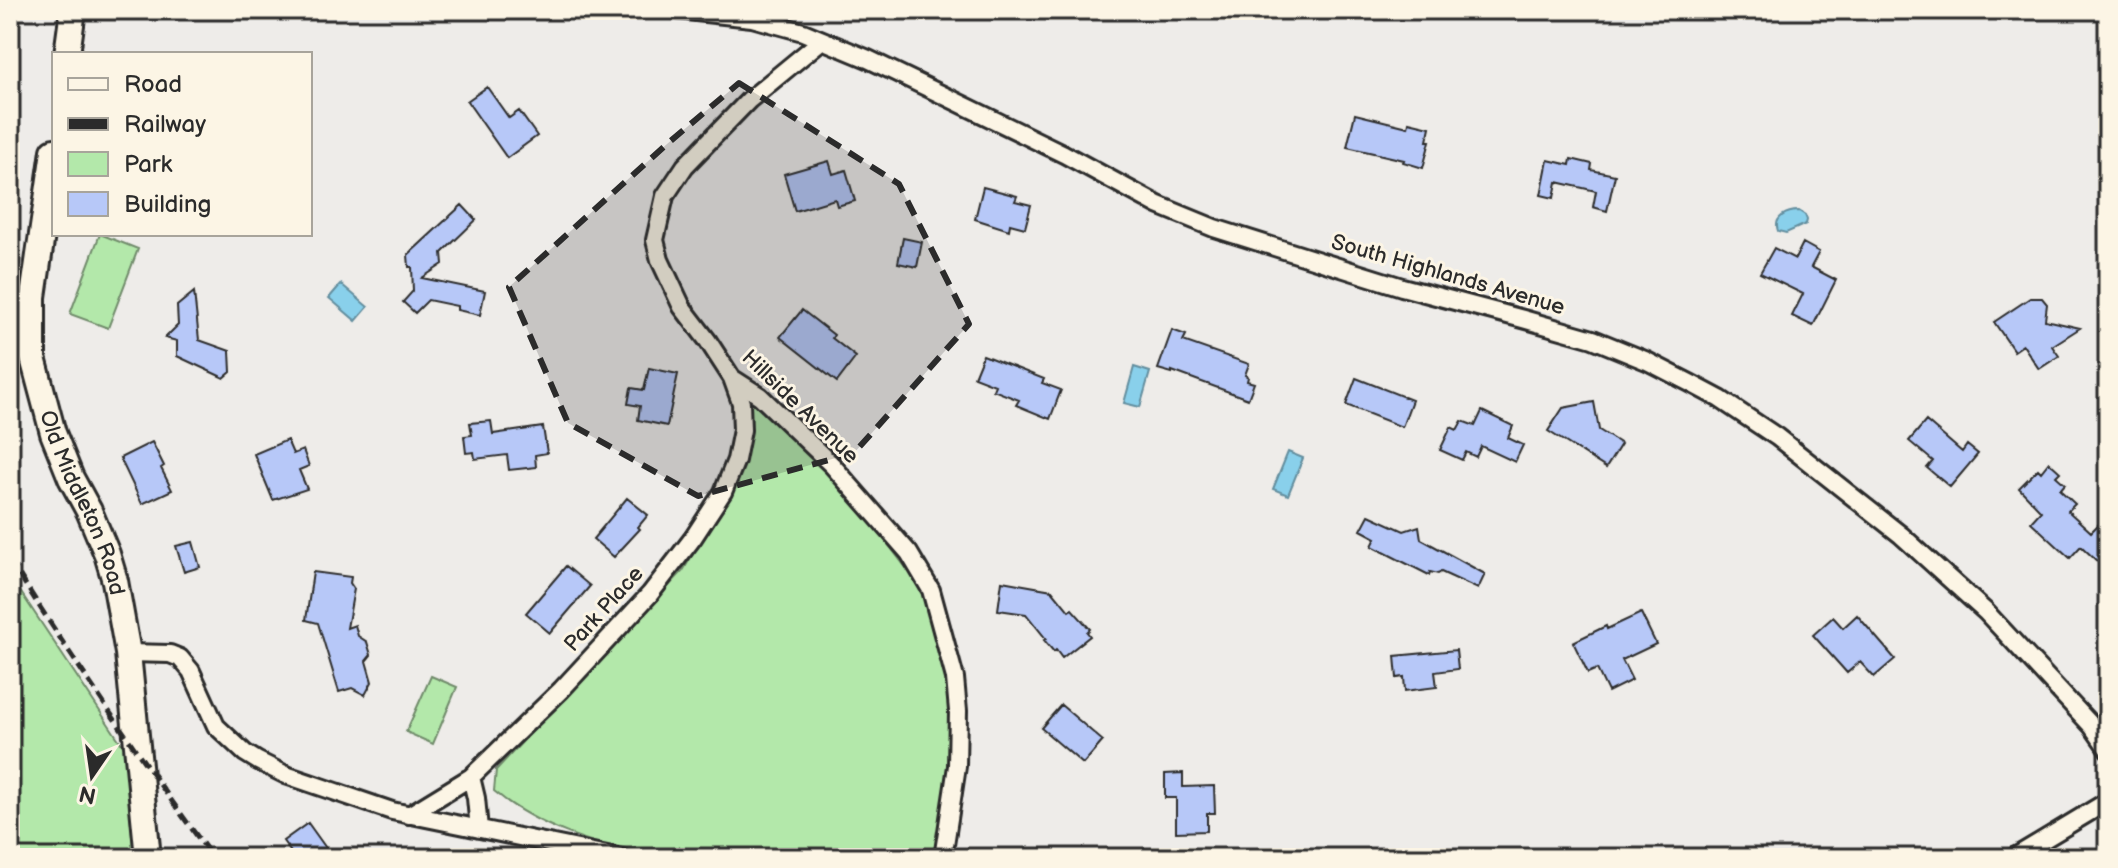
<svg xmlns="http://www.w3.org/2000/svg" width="2118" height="868" viewBox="0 0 2118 868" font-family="'Balsamiq Sans',sans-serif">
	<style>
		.green { fill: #b3e8aa; stroke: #6f8a6a; stroke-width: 2 }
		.water { fill: #89d0eb; stroke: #638e9e; stroke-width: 2 }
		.building { fill: #b7c8f8; stroke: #2b2b2b; stroke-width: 2 }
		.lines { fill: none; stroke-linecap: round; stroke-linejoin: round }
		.street-casing { stroke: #2b2b2b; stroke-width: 22 }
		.secondary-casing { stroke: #2b2b2b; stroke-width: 30 }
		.street { stroke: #fcf5e5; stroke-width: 16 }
		.secondary { stroke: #fcf5e5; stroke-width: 24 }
		.rail { stroke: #2b2b2b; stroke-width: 5; stroke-dasharray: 12 6; stroke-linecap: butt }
		.marked { fill: #2b2b2b; fill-opacity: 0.2; stroke: #2b2b2b; stroke-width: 6; stroke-dasharray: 16 10; stroke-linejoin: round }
		.labels { text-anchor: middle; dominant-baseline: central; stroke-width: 6; stroke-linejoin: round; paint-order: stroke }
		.street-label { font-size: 22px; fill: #2b2b2b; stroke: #fcf5e5 }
	</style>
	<rect width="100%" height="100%" fill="#eeece9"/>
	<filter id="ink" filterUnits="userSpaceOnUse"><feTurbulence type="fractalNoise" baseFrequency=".0125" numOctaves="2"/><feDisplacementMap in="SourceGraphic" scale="16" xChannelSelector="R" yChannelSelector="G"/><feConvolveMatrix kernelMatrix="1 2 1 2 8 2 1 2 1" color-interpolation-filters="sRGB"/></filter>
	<g filter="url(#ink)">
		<!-- green -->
		<path class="green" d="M100 234 138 249 108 328 70 314Z
			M744 393 783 426 842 484 926 594 943 650 950 708 951 761 938 858H650C596 844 537 828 494 791L496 770 683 571 740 474 750 435Z
			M10 576 125 749 134 858H10Z
			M431 676 457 687 433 744 406 732Z"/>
		<!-- water -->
		<path class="water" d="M1799 211 1805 215 1807 220 1806 224 1786 233 1778 231C1773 217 1787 211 1799 211Z
			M341 284 368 307 356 321 329 298Z
			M1134 367 1150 372 1140 407 1124 403Z
			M1288 452 1303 458 1288 495 1273 489Z"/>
		<!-- building -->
		<path class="building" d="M487 87 509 118 519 111 537 136 507 158 467 101Z
			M1355 114 1408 127 1409 122 1430 127 1427 141H1430L1423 168 1403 162 1404 160 1347 147Z
			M1571 159 1592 164 1591 170 1615 175 1607 211 1593 207 1596 191 1557 182 1554 198 1541 195 1548 160 1570 165Z
			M829 161 833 174 846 170 855 201 837 206 835 199 795 211 784 174Z
			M983 187 1017 196 1015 201 1031 205 1025 228 1010 224 1009 230 975 219Z
			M462 205 476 220 442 253 443 264 422 278 485 291 480 315 457 310V306L428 300 415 313 403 302 413 291 412 267H409L408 255Z
			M903 238 922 242 917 267 898 263Z
			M1803 243 1819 252 1811 267 1836 280 1813 326 1792 316 1803 294 1760 273 1774 248 1795 259Z
			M194 292 199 340 230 351 231 372 224 378 177 356V341L165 338 178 325 177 306Z
			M2030 298H2042L2047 304 2045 320 2080 328 2052 346 2059 356 2039 369 2023 345 2014 351 1994 322Z
			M802 310 834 335 832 338 856 357 837 382 780 337Z
			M1172 330 1186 335 1183 341 1249 364 1245 375 1248 377 1247 381 1254 383 1248 399 1172 371V373L1158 369Z
			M983 355 1044 379 1042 383 1061 390 1050 419 1016 405 1019 400 993 390 995 385 974 377Z
			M649 368 678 374 667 426 638 420 640 406 628 404 631 388 644 390Z
			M1356 378 1412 400 1402 427 1346 405Z
			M1594 402 1599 430 1621 444 1606 468 1548 431 1563 408Z
			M1482 411 1513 426 1508 438 1523 445 1515 462 1481 446 1476 457 1466 452 1462 460 1440 450 1451 427 1457 430 1462 421 1475 426Z
			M491 421 493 434 543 427 547 453 535 455 536 467 509 470 507 455 475 459 474 452 466 453 464 436 472 435 470 423Z
			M1926 421 1962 452 1967 445 1978 454 1950 487 1927 468 1933 461 1909 441Z
			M287 440 293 454 303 450 309 466 299 470 307 489 273 500 254 454Z
			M152 442 164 466 161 468 172 490 142 504 120 458Z
			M2049 462 2060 472 2056 476 2065 484 2060 490 2075 504 2068 511 2091 532 2108 515V554L2099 563 2081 546 2070 558 2031 522 2041 511 2019 488 2038 469 2041 472Z
			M627 498 648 515 638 527 640 529 614 557 593 539Z
			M1369 515 1404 531 1419 526 1421 539 1485 574 1478 589 1441 572 1438 574 1430 572 1429 575 1372 546 1376 538 1361 530Z
			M193 542 200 567 184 572 176 546Z
			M566 566 590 586 550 633 526 613Z
			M313 572 351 577 350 583 354 589 347 628 355 625 358 636 367 642 371 655 366 661 372 682 365 695 352 688 339 692 318 623 306 620Z
			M1002 581 1052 590 1069 611 1072 609 1090 629 1087 632 1090 636 1062 658 1056 650 1054 652 1044 640 1046 639 1026 614 998 610Z
			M1641 613 1656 644 1622 660 1632 680 1608 692 1597 669 1588 673 1573 642 1606 626 1607 629Z
			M1857 615 1895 659 1874 677 1860 662 1847 673 1813 635 1833 617 1843 628Z
			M1456 650 1458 669 1435 672 1437 687 1405 691 1404 677 1397 678 1395 656Z
			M1061 705 1103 741 1083 764 1041 728Z
			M1183 773V787L1214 786 1215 813H1207V831L1176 832V798H1165V774Z
			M308 823 333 858H295L283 841Z"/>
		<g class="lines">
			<!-- street casing -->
			<g class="street-casing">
				<path id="street" d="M677 10 752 18 803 32 868 59 947 97 1064 154 1158 205 1214 228 1402 287 1523 319 1593 339 1647 361 1690 383 1720 399 1777 437 1901 535 1986 612 2092 726 2108 749
					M822 40 749 100 685 166 665 196 655 240 660 260 682 307 708 341 732 378 760 396 832 465 909 553 931 590 955 678 958 711 957 766 943 858
					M128 653 170 654 180 658 191 671 216 726 245 753 258 761 286 775 392 811 622 858
					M471 777 476 798 479 829
					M409 815 471 777 561 690 650 594 693 538 723 492 736 460 742 430 741 403 732 378
					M2013 858 2108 801"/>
			</g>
			<!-- secondary casing -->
			<g class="secondary-casing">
				<g id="secondary">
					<path d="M67 54 73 10"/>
					<path id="s1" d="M54 151 33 297V358L53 433 71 478 89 511 107 554 115 581 128 653 148 858"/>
				</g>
			</g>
			<!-- street -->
			<use href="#street" class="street"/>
			<!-- secondary -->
			<use href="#secondary" class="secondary"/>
			<!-- rail -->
			<path class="rail" d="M10 560C74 662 142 761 213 858"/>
		</g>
	</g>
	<!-- marked area -->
	<path class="marked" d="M739 83 899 184 969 324 854 453 698 496 568 423 509 287 667 144Z"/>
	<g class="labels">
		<!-- street labels -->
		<g class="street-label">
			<text transform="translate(1448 275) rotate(16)">South Highlands Avenue</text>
			<text transform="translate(800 407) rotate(44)">Hillside Avenue</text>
			<text stroke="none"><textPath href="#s1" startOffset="362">Old Middleton Road</textPath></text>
			<text transform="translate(604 609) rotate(-48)">Park Place</text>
		</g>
	</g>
	<!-- margin -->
	<rect width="2118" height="868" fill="none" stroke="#fcf5e5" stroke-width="40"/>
	<rect x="20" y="20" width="2078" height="828" fill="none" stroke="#2b2b2b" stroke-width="3" filter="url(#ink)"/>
	<!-- legend -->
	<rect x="52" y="52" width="260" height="184" fill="#fcf5e5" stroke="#a8a49b" stroke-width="2"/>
	<rect x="68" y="78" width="40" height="12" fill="#fcf5e5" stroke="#a8a49b" stroke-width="2"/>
	<text x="124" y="92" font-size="24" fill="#2b2b2b">Road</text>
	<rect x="68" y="118" width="40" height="12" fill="#2b2b2b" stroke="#a8a49b" stroke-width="2"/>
	<text x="124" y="132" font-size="24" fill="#2b2b2b">Railway</text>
	<rect x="68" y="152" width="40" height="24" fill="#b3e8aa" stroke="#a8a49b" stroke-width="2"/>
	<text x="124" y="172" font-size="24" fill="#2b2b2b">Park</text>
	<rect x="68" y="192" width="40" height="24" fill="#b7c8f8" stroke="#a8a49b" stroke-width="2"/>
	<text x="124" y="212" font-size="24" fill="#2b2b2b">Building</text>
	<!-- north arrow -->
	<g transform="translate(92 776) rotate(193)" stroke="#fcf5e5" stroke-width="6" paint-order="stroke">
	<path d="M0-6L14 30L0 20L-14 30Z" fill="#2b2b2b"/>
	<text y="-12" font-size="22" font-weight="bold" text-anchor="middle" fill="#2b2b2b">N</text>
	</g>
</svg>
